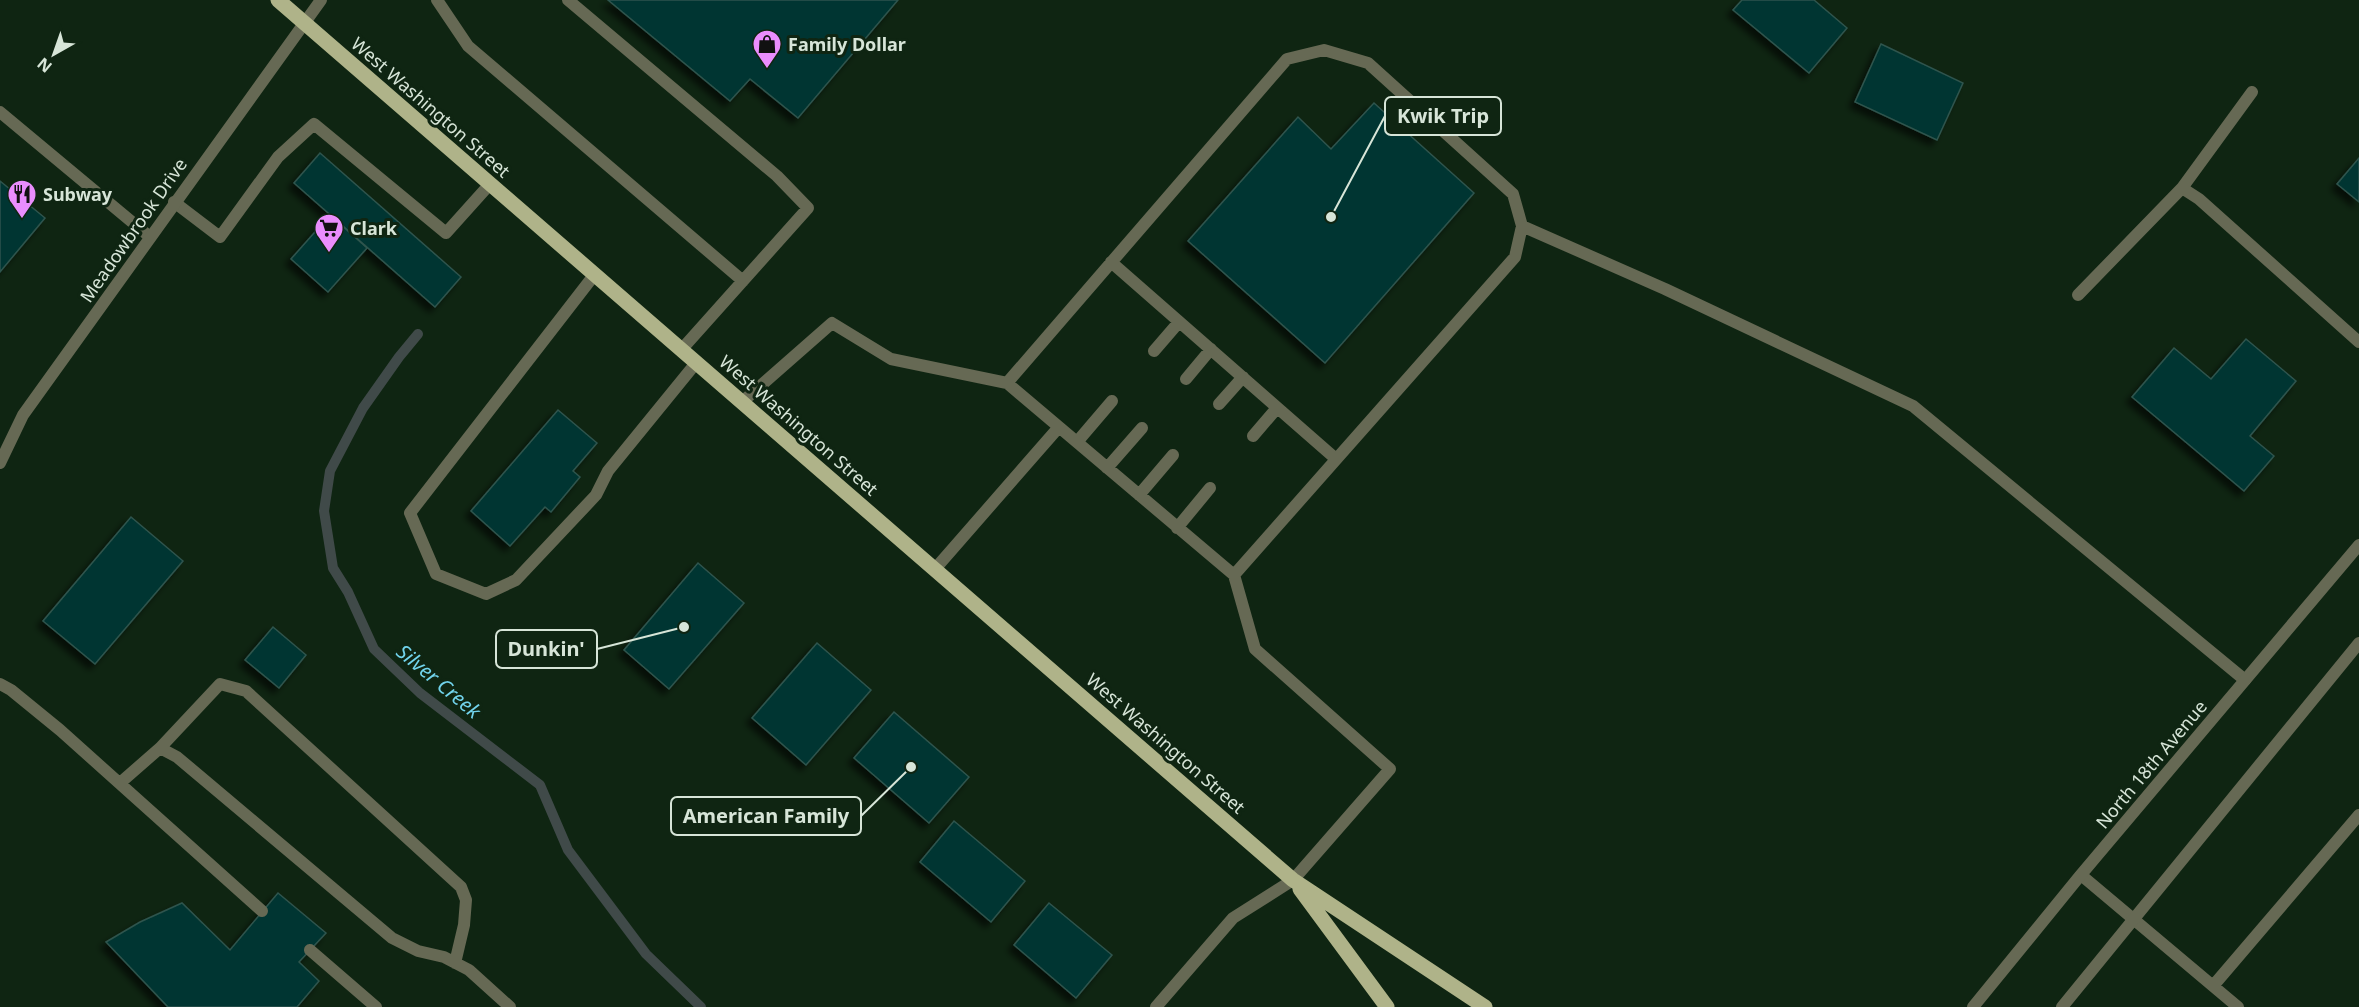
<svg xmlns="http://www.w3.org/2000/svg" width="2359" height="1007" viewBox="0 0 2359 1007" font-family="'Noto Sans',sans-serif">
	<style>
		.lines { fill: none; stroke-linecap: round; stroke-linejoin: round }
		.stream { stroke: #404a49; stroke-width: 10 }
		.building { fill: #003630; stroke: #2f544e; stroke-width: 1.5; filter: url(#shadow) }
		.service { stroke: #666954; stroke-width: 12 }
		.minor { stroke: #666954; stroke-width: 12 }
		.tertiary { stroke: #666954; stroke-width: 12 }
		.primary { stroke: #afb389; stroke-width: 15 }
		.labels { text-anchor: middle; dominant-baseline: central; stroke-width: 6; stroke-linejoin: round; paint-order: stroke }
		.poi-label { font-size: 18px; font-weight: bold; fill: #d7e5d8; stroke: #0f2512; text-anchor: start }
		.street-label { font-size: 18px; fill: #d7e5d8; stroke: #0f2512 }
		.water-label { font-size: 20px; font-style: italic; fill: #71d3ec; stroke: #0f2512 }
		.leader { fill: none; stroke: #d7e5d8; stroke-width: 2 }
		.callout-dot { fill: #d7e5d8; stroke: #0f2512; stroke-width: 2 }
		.callout { fill: #0f2512; stroke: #d7e5d8; stroke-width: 2 }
		.callout-label { font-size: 20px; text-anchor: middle; font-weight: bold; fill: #d7e5d8 }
	</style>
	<defs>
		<filter id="shadow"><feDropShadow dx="-5.5" dy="5.5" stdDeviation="3" flood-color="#0009"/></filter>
	</defs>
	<rect width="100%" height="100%" fill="#0f2512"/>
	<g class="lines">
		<!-- stream -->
		<path class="stream" d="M418 334 399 357 363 408 330 471 324 511 333 568 348 592 374 649 420 693 540 785 568 850 646 954 701 1007"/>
	</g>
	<!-- building -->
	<path class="building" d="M608 0H898L798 118 750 79 730 101Z
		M1742 0H1814L1847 28 1809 73 1733 10Z
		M1881 44 1963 83 1937 140 1855 102Z
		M1374 103 1474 193 1325 363 1188 241 1298 117 1331 149Z
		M320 153 461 277 435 307 294 183Z
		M2359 158V202L2337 184Z
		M0 181 45 218 0 272Z
		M330 215 367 248 328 292 291 259Z
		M2246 339 2296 381 2250 436 2274 456 2244 491 2132 397 2174 348 2211 379Z
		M558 410 597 443 573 471 580 477 551 512 545 507 510 546 471 511Z
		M131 517 183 561 95 664 43 621Z
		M698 563 744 603 669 689 624 650Z
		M698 563 744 603 669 689 624 650Z
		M273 627 306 655 279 688 245 660Z
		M817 643 871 690 806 765 752 718Z
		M894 712 969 777 929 823 854 758Z
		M954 821 1025 881 991 922 920 862Z
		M278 893 326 933 299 962 319 981 297 1007H168L106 942 140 922 182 903 230 950Z
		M1049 903 1112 955 1076 998 1014 945Z"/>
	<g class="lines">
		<!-- service -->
		<path class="service" d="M437 0 468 46 743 281
			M568 0 777 176 808 208 682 349
			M2252 92 2182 188 2199 199 2359 342
			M0 112 150 237
			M174 202 220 237 278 157 314 124 446 233 490 184
			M1522 226 1665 289 1913 406 2245 680
			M1111 262 1336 459
			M595 274 410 513 436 574 486 594 516 580 596 495 608 471 696 363
			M2078 295 2182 188
			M1154 351 1179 322
			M1186 379 1211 349
			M1007 383 1287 59 1324 50 1368 63 1513 194 1522 226 1515 257 1234 575
			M742 402 832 323 891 359 1007 383 1234 575 1255 649 1390 769 1293 880 1233 918 1156 1007
			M1219 404 1243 377
			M1253 436 1277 408
			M1077 442 1112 401
			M1107 468 1142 428
			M1139 495 1173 455
			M1177 528 1210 488
			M935 569 1059 427
			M0 684 11 690 60 730 262 911
			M160 748 177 757 392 938 418 951 444 957 469 970 510 1007
			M120 783 160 748 220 684 246 691 461 887 466 900 464 925 455 963
			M2081 875 2238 1007
			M310 950 376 1007
			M2213 986 2359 815"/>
		<!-- minor -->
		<path class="minor" d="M0 463 23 415 321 0"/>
		<!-- tertiary -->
		<path class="tertiary" d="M1973 1007 2079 877 2359 545
			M2062 1007 2359 643"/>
		<!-- primary -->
		<path class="primary" d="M278 0 1293 880 1485 1007
			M1300 889 1387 1007"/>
	</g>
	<!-- icons -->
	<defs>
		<g id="shop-pin" transform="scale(1.5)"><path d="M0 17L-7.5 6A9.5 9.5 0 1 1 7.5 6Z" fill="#ea8dfd" stroke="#0f2512"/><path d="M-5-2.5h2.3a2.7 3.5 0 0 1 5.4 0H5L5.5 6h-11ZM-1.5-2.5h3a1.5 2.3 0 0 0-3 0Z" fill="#111"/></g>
		<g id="restaurant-pin" transform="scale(1.5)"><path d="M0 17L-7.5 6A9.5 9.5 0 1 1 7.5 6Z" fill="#ea8dfd" stroke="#0f2512"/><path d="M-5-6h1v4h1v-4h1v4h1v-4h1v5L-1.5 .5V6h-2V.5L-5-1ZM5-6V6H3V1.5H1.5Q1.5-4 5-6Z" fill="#111"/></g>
		<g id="supermarket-pin" transform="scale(1.5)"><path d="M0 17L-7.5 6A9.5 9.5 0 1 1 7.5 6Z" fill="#ea8dfd" stroke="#0f2512"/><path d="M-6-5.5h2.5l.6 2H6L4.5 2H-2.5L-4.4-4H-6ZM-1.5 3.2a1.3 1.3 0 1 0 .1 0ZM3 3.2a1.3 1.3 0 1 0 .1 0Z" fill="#111"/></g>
	</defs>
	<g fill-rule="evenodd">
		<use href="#shop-pin" x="767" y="44"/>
		<use href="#restaurant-pin" x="22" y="194"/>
		<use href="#supermarket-pin" x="329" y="228"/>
	</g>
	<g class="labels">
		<!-- poi labels -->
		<g class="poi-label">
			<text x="788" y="44">Family Dollar</text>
			<text x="43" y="194">Subway</text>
			<text x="350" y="228">Clark</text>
		</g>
		<!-- street labels -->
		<g class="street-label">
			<text transform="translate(431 107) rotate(41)">West Washington Street</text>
			<text transform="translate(133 230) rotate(-55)">Meadowbrook Drive</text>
			<text transform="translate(799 425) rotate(41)">West Washington Street</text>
			<text transform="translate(1166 743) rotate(41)">West Washington Street</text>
			<text transform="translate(2151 764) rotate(-50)">North 18th Avenue</text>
		</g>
		<!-- water labels -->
		<g class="water-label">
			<text transform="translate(439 681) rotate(40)">Silver Creek</text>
		</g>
	</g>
	<!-- callouts -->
	<path class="leader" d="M1331 217L1385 116M684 627L597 649M911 767L861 816"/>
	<g class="callout-dot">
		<circle cx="1331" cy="217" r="6"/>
		<circle cx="684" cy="627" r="6"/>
		<circle cx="911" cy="767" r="6"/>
	</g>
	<g class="callout">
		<rect x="1385" y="97" width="116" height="38" rx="6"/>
		<rect x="496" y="630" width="101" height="38" rx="6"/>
		<rect x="671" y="797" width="190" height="38" rx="6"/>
	</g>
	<g class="callout-label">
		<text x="1443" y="123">Kwik Trip</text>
		<text x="546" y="656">Dunkin'</text>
		<text x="766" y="823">American Family</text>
	</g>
	<!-- north arrow -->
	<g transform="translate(54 54) rotate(220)" stroke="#0f2512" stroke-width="4.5" paint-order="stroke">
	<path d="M0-4.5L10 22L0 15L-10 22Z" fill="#d7e5d8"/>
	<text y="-9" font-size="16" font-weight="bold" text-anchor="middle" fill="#d7e5d8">N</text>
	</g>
</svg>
